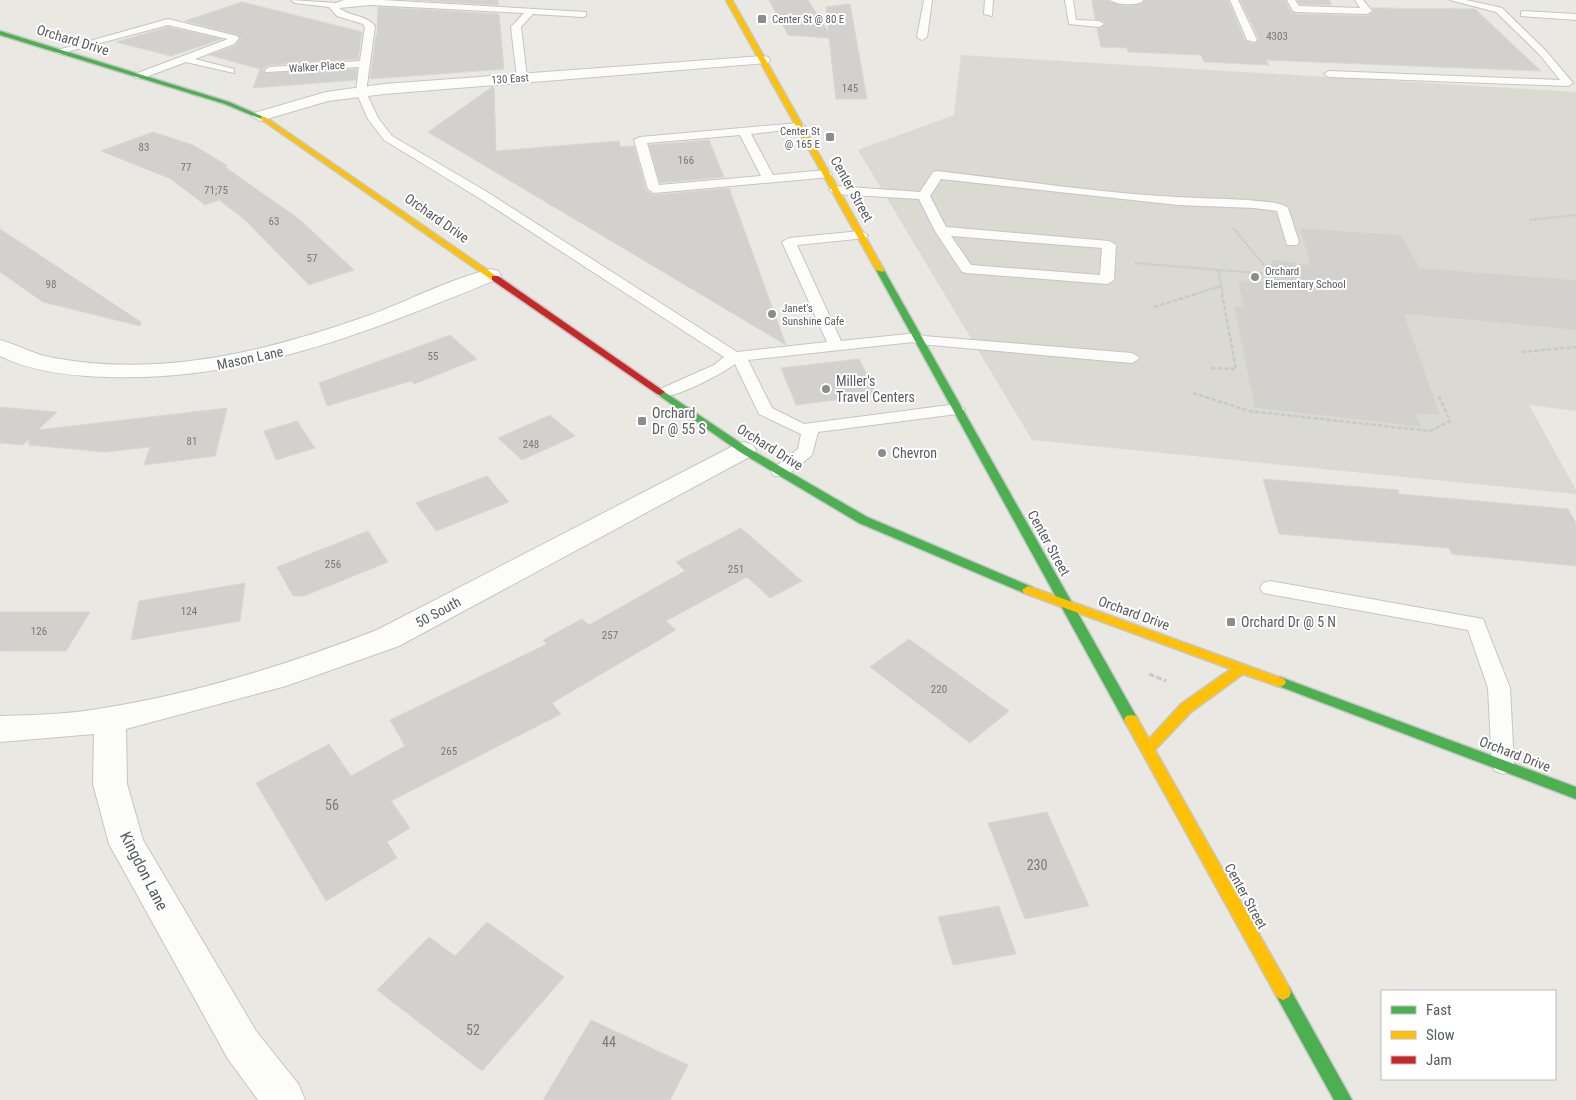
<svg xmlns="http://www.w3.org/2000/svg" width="1576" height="1100" viewBox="0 0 1576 1100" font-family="'Roboto Condensed',sans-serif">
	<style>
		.education { fill: #dadad2 }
		.building { fill: #d2d1cd; stroke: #d8d7d2 }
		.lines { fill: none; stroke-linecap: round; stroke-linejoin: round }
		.lane-casing { stroke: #c5c6c4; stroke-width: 2 }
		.street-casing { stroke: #c5c6c4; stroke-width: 2 }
		.fast-casing { stroke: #c6c7c6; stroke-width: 3 }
		.slow-casing { stroke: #c6c7c6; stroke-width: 3 }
		.jam-casing { stroke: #c6c7c6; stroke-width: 3 }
		.path-far2 { stroke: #c6cbc9; stroke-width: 2; stroke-dasharray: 2.5 1; stroke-linecap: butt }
		.path-far1 { stroke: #c6cbc9; stroke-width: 2.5; stroke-dasharray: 4.5 2; stroke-linecap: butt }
		.path { stroke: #c6cbc9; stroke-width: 3; stroke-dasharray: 5.5 2.5; stroke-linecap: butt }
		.lane { fill: #fcfcfb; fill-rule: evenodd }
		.street { fill: #fcfcfb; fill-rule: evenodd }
		.fast { fill: #4caf50; fill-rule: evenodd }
		.slow { fill: #ffc107; fill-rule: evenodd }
		.jam { fill: #c62828; fill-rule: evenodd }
		.poi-dot { fill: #8b8c8e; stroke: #fff; stroke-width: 2 }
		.labels { text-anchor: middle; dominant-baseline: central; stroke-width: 4; stroke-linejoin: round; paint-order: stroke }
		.far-poi-label { font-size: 11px; fill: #585b61; stroke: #fff; text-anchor: start }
		.number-label { font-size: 11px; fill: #787a7d }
		.far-street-label { font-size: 11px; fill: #585b61; stroke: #fff }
		.street-label { font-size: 14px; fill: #585b61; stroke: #fff }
		.poi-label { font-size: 14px; fill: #585b61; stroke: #fff; text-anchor: start }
		.near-number-label { font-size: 14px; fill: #787a7d }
		.near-street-label { font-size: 16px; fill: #585b61; stroke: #fff }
	</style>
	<rect width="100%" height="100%" fill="#e9e8e2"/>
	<!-- education -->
	<path class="education" d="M961 55 1576 92V411L1529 405 1576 490V494L1032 440 858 150 954 115Z"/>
	<!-- building -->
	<path class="building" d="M414 0H498V5Z
		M769 0H808L829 33 826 7 850 4 867 99H836L829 38 788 35Z
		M1092 0H1108L1112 3 1127 6 1141 4 1145 0H1228L1245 41 1255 44 1259 39 1240 0H1285L1291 12 1296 14 1367 16 1374 11 1372 8 1475 9 1541 71 1266 60 1269 65 1204 62 1201 55 1128 52 1127 48 1101 47 1097 29 1106 23 1095 19Z
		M1297 0H1329L1332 5 1300 4Z
		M242 2 362 32 358 59 270 65 263 69 264 73 357 69 356 80 253 88 260 69 209 55 235 46 241 38 238 35 185 21Z
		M378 7 499 14 504 69 370 79 376 35H377Z
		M168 27 222 39 171 56 116 42Z
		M492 87H494L496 151 619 141 620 147 634 146 646 190 653 195 729 188 786 345 428 132Z
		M153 132 193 145 228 166 225 167 299 219 354 270 309 285 244 219 219 200 205 205 171 179 101 151Z
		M709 140 724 177 660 183 649 145Z
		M1300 228 1401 235 1420 268 1576 280V330L1404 314 1440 415 1416 414 1421 427 1255 408 1234 307H1243L1238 280 1266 282 1272 259 1310 265Z
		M0 229 141 322 140 326 43 302 0 272Z
		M450 335 477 359 414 384 411 381 327 406 319 383Z
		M859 359 877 395 796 405 781 368Z
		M0 407 57 412 38 430 227 408 215 456 144 465 150 447 105 452 29 445V439L23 445 0 443Z
		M550 415 575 436 522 460 498 438Z
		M297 421 315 448 276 460 264 431Z
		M487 476 509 502 436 531 416 503Z
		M1263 479 1398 490 1399 494 1568 509 1576 523V566L1452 554 1449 548 1279 534Z
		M741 528 802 581 770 598 747 577 666 621 676 630 552 703 561 714 391 801 410 828 387 842 397 858 326 901 256 783 329 744 351 776 405 746 390 720 547 644 543 640 582 619 589 625 685 571 676 562Z
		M368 531 388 562 304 596H293L277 567Z
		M245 583 240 621 131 640 139 601Z
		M0 612H90L66 651H0Z
		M909 639 1009 711 970 743 870 667Z
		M1047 812 1089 906 1025 919 988 823Z
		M999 906 1016 954 953 965 938 917Z
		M487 922 564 977 482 1071 377 990 429 937 455 956Z
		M591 1020 688 1065 670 1100H543Z"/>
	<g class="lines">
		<!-- lane casing -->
		<g class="lane-casing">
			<path id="lane" d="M291 0 336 3 344 0H382L586 12V16L583 17 533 14 521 27 527 78 522 81 517 78 511 27 524 13 370 5 339 8C350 17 365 14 375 26L366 92 378 118 392 136 487 192 737 352 827 342 782 242 789 238 861 231 868 235 866 238 797 245 841 341 917 333 924 336 1132 353 1140 358 1132 363 919 344 913 342 748 360 772 408 804 424 957 404 965 409 957 414 818 432 812 455 786 476H774L771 472 774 468 798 449 801 434 759 414 735 364C721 374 674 400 658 396L656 393 658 390 714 365 724 357 479 198 384 140 368 119 356 92 359 67 266 72 265 70 270 67 360 61 365 27 363 24 337 16 329 7 295 3Z
				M924 0H932L927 37 922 40 917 37Z
				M985 0H993L992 16 984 14Z
				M1065 0H1073L1076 20 1099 21 1104 24 1099 27 1069 24Z
				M1110 0H1143V1C1137 6 1116 5 1110 0Z
				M1230 0H1238L1257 40 1255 42 1247 40Z
				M1287 0H1295L1299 6 1360 8 1355 0H1363L1372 11 1367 14 1296 12 1293 11Z
				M1450 0H1466L1502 8 1546 51 1573 83 1568 86 1329 77 1324 74 1329 71 1560 80 1540 55 1496 12Z
				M1524 11 1576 14V20L1521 16V12Z
				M168 19 237 36 239 38 234 44 195 59 234 69V73L186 62 143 78H135V74L228 39 168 25 59 54 54 51Z
				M799 123 805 126 803 128 751 134 773 175 826 170 832 174 830 177 654 193 648 189 634 140 640 137ZM740 135 761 176 659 185 647 143Z
				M937 171C1024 181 1111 195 1199 198 1214 199 1280 199 1288 208L1299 242 1297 245H1287L1277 211 1254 208 1178 205 941 179 930 196 946 227 1109 241 1116 245 1114 280 1107 284 967 273 962 272 935 231 919 199 835 194 829 190 835 186 920 192 933 172ZM951 236 1102 248 1100 275 971 265Z
				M1270 581 1483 619 1510 688 1514 765 1511 771 1503 774 1495 771 1492 765 1488 688 1468 630 1263 593 1260 588 1263 583Z"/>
		</g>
		<!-- street casing -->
		<g class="street-casing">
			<path id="street" d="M763 56 768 57 770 60 768 63 384 94 328 101 260 121 252 116 254 113 326 92 384 84Z
				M491 269 498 271 501 275 498 279C370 331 248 382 107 377 72 376 32 372 0 356V340C18 345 35 355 54 358 162 378 269 351 370 315 410 300 450 279 491 269Z
				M744 442 753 445 756 450 753 455 399 646 286 686 126 729 127 784 143 840 256 1031 299 1085 305 1100H258L228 1059 109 844 93 784 94 734 0 742V716C37 715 74 714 110 707 201 692 292 663 377 630L735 445Z"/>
		</g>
		<!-- fast casing -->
		<g class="fast-casing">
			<path id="fast" d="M0 31 229 102 266 118 261 119 225 104 0 35Z
				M877 268 884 270 1136 716 1138 720 1136 724 1131 725 1126 724 876 270Z
				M660 389 748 448 867 517 1032 587 1034 590 1032 593H1024L859 523 740 452 657 394V390Z
				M1280 677 1576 787V799L1276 685 1274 682 1276 679Z
				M1283 984 1289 987 1352 1100H1334L1277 997 1275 992 1277 987Z"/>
		</g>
		<!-- slow casing -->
		<g class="slow-casing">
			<path id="slow" d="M726 0H732L884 270 883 272 876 270Z
				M261 117H265L499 278 495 280H492L261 119Z
				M1028 586 1284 679 1286 682 1284 685 1280 687 1243 674 1191 712 1155 750 1289 987 1291 992 1289 997 1283 1000 1277 997 1124 720 1126 716 1131 715 1136 716 1149 739 1181 704 1231 669 1024 593 1022 590Z"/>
		</g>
		<!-- jam casing -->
		<g class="jam-casing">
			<path id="jam" d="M492 276H498L665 392 660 395 657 394 492 280Z"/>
		</g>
		<!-- path-far2 -->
		<path class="path-far2" d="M1530 220 1576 215
			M1135 263 1268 274 1263 264 1233 228
			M1218 270 1223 295
			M1192 295 1221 286"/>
		<!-- path-far1 -->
		<path class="path-far1" d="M1154 307 1196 294
			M1521 352 1576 347
			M1211 368 1236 369 1222 294
			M1193 393 1249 411 1430 431 1450 421 1439 396"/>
		<!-- path -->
		<path class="path" d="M1149 674 1166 681"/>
		<!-- lane -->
		<use href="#lane" class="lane"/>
		<!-- street -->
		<use href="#street" class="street"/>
		<!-- fast -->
		<use href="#fast" class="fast"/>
		<!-- slow -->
		<use href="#slow" class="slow"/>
		<!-- jam -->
		<use href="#jam" class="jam"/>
	</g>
	<!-- markers -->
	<g class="poi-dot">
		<rect x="757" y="14" width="10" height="10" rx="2.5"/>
		<rect x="825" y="132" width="10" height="10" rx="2.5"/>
		<circle cx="1255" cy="277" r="5"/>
		<circle cx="772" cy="314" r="5"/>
		<circle cx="826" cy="389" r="5"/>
		<rect x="637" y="416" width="10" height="10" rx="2.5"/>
		<circle cx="882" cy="453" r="5"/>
		<rect x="1226" y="617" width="10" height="10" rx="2.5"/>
	</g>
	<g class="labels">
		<!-- far-poi labels -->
		<g class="far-poi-label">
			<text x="772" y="19">Center St @ 80 E</text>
			<text x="820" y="131" text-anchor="end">Center St<tspan x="820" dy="13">@ 165 E</tspan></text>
			<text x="1265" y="271">Orchard<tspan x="1265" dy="13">Elementary School</tspan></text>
			<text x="782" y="308">Janet's<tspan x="782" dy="13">Sunshine Cafe</tspan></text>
		</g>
		<!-- number labels -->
		<g class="number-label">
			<text x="1277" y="36">4303</text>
			<text x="850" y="88">145</text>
			<text x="144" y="147">83</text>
			<text x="686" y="160">166</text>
			<text x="186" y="167">77</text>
			<text x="216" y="190">71;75</text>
			<text x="274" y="221">63</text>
			<text x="312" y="258">57</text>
			<text x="51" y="284">98</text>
			<text x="433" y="356">55</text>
			<text x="192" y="441">81</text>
			<text x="531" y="444">248</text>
			<text x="333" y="564">256</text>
			<text x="736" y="569">251</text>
			<text x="189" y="611">124</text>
			<text x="39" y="631">126</text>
			<text x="610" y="635">257</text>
			<text x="939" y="689">220</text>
			<text x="449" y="751">265</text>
		</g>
		<!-- far-street labels -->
		<g class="far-street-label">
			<text transform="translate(317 67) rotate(-4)">Walker Place</text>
			<text transform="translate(510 79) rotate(-4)">130 East</text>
		</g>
		<!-- street labels -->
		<g class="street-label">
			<text transform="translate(73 40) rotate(17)">Orchard Drive</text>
			<text transform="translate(852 189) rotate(61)">Center Street</text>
			<text transform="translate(437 218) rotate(35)">Orchard Drive</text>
			<text transform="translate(250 358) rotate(-12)">Mason Lane</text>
			<text transform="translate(770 447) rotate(32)">Orchard Drive</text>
			<text transform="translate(1049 543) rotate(61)">Center Street</text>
			<text transform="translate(438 612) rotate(-28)">50 South</text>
			<text transform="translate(1134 613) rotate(20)">Orchard Drive</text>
			<text transform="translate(1515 754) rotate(21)">Orchard Drive</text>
			<text transform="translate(1246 896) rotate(61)">Center Street</text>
		</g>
		<!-- poi labels -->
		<g class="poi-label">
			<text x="836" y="381">Miller's<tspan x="836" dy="16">Travel Centers</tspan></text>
			<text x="652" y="413">Orchard<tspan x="652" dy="16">Dr @ 55 S</tspan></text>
			<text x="892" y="453">Chevron</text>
			<text x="1241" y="622">Orchard Dr @ 5 N</text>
		</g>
		<!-- near-number labels -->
		<g class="near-number-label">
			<text x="332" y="805">56</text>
			<text x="1037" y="865">230</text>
			<text x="473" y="1030">52</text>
			<text x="609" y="1042">44</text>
		</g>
		<!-- near-street labels -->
		<g class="near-street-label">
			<text transform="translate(144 871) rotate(63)">Kingdon Lane</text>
		</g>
	</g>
	<!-- legend -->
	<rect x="1381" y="990" width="175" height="90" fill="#ffffff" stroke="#bcbdc0"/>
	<rect x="1391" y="1006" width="25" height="8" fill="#4caf50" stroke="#bcbdc0"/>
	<text x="1426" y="1015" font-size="15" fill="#585b61">Fast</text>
	<rect x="1391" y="1031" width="25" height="8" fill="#ffc107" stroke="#bcbdc0"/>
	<text x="1426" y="1040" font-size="15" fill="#585b61">Slow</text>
	<rect x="1391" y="1056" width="25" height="8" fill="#c62828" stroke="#bcbdc0"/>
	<text x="1426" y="1065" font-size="15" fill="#585b61">Jam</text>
</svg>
